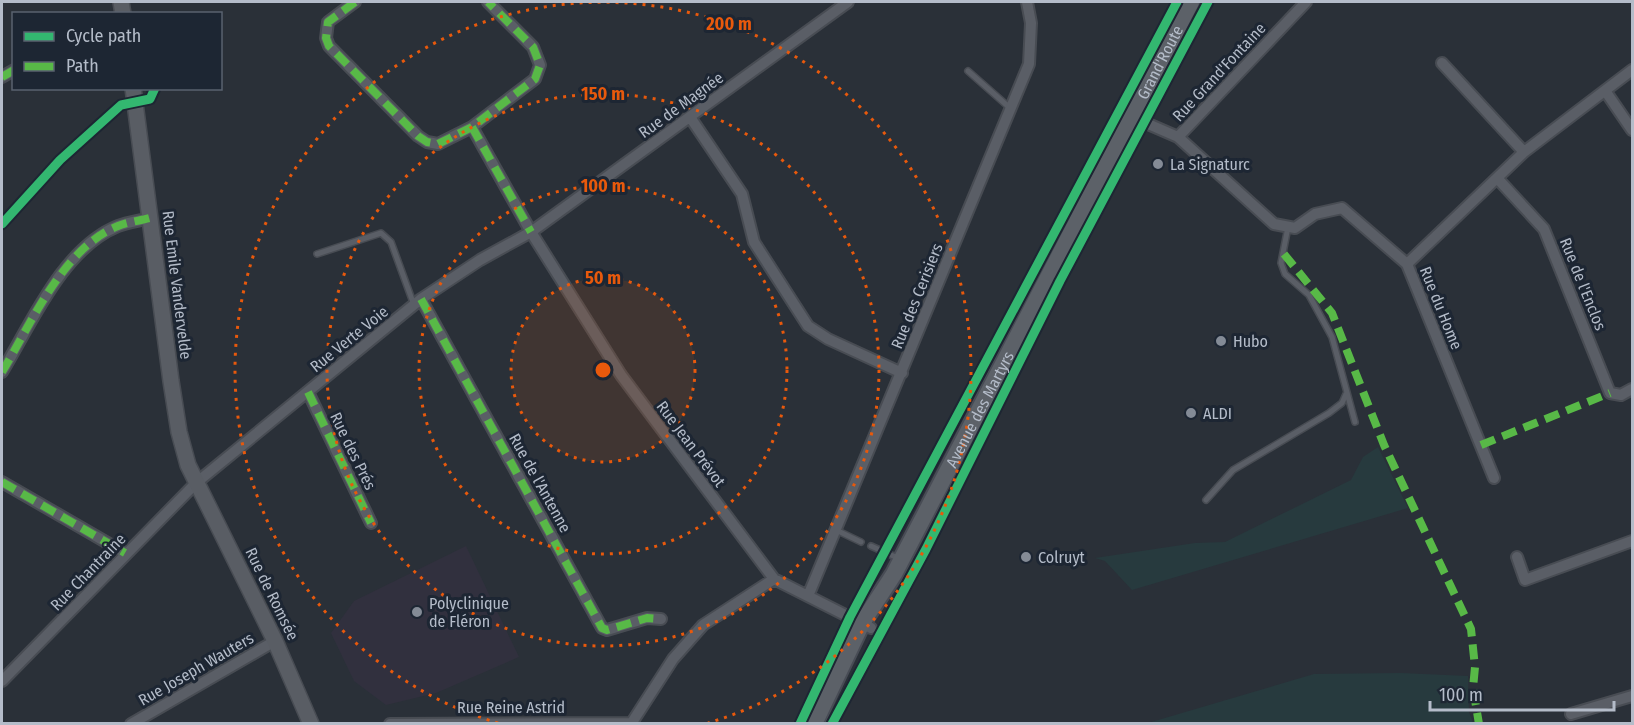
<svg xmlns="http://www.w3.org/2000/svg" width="1634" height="725" viewBox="0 0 1634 725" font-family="'Fira Sans Condensed',sans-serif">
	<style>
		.medical { fill: #31303e }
		.green { fill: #273a3e }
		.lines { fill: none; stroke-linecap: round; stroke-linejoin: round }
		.lane-casing { stroke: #484c53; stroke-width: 8 }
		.street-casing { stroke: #484c53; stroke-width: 14 }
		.secondary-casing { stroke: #484c53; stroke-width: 18 }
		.primary-casing { stroke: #484c55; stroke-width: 20 }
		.lane { stroke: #5a5e66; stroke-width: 5 }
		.street { stroke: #5a5e66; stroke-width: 10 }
		.secondary { stroke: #595d64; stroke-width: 15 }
		.primary { stroke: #5c6168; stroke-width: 16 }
		.quiet { stroke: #58b947; stroke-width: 8; stroke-dasharray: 15 8; stroke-linecap: butt }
		.cycleway-casing { stroke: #1d2633; stroke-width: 13 }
		.cycleway { stroke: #33b770; stroke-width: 9 }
		.ring { fill: none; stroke: #e8590c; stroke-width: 3; stroke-dasharray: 3 6 }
		.poi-dot { fill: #848b96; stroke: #1d2633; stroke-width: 2 }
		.labels { text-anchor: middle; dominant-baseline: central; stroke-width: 6; stroke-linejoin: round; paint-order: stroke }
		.street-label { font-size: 16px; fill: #b4bcc9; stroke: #1d2633 }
		.poi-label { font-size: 16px; fill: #b4bcc9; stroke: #1d2633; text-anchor: start }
		.centre { fill: #e8590c; stroke: #1d2633; stroke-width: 3 }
		.ring-label { font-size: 18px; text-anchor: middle; font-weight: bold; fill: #e8590c; stroke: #1d2633; stroke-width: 6; stroke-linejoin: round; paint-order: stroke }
	</style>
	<rect width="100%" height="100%" fill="#2a3038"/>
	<!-- medical -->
	<path class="medical" d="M466 546 519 657 436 693 386 705 354 681 331 633 354 601Z"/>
	<!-- green -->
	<path class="green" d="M1378 447 1408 508 1132 590 1105 561 1095 558 1195 543 1225 542 1351 480 1363 457Z
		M1401 673 1468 676 1469 712 1473 723H1148L1314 674Z"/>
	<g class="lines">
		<!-- lane casing -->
		<g class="lane-casing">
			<path id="lane" d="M968 71 1010 108
				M1288 227 1281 263 1285 274 1309 295 1332 337 1355 422
				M317 254 381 233 391 242 414 305
				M1206 500 1233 470 1329 413 1342 403 1346 394
				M836 530 861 542
				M871 546 900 559"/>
		</g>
		<!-- street casing -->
		<g class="street-casing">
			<path id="street" d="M355 2 328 22 326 38 329 46 418 136 427 142 438 144 472 127 535 79 540 65 533 47 488 2
				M1442 63 1524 152
				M2 77 14 70
				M1606 92 1632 130
				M690 117 742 194 754 242 808 326 828 339 902 373
				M1132 117 1178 137 1274 224 1295 228 1315 214 1342 208 1407 264 1494 478
				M472 127 531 232 621 375 774 579 871 628
				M1178 137 1306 2
				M1497 178 1544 229 1610 393 1621 395 1632 389
				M1407 264 1524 152 1632 70
				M421 299 602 628 607 630 647 618 661 619
				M2 372C31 324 63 248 118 226 128 222 139 221 150 218
				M308 392 371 523
				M2 482 125 553
				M1517 557 1525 580 1632 541
				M808 596 1029 64 1031 23 1027 2
				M2 681 196 483 421 299 480 260 531 232 848 2
				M1571 714 1632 696
				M131 724 275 641
				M390 724 631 723
				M631 724 673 659 703 625 774 579"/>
		</g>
		<!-- secondary casing -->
		<g class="secondary-casing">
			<path id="secondary" d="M121 2 123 14
				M133 88 171 381 179 432 188 465 275 641 311 724"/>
		</g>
		<!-- primary casing -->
		<g class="primary-casing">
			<g id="primary">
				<path id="s1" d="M814 724 862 623 894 574 1191 2"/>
			</g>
		</g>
		<!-- lane -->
		<use href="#lane" class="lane"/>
		<!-- street -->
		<use href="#street" class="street"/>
		<!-- secondary -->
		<use href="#secondary" class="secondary"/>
		<!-- primary -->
		<use href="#primary" class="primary"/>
		<!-- quiet -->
		<path class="quiet" d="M355 2 328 22 326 38 329 46 418 136 427 142 438 144 472 127 535 79 540 65 533 47 488 2
			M2 77 14 70
			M472 127 531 232
			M1284 254 1332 313 1384 445 1471 629 1475 667 1473 688 1479 724
			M421 299 602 628 607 630 647 618 661 619
			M2 372C31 324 63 248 118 226 128 222 139 221 150 218
			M308 392 371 523
			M1481 445 1610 393
			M2 482 125 553"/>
		<!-- cycleway casing -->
		<g class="cycleway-casing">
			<path id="cycleway" d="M2 224 60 160 121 105 150 99 155 88
				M800 724 850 617 1177 2
				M832 724 926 549 1060 281 1208 2"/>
		</g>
		<!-- cycleway -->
		<use href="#cycleway" class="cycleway"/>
	</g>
	<!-- distance rings -->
	<circle cx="603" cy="370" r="92" fill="#e8590c" fill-opacity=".12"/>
	<g class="ring">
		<circle cx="603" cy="370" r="92"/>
		<circle cx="603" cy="370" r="184"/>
		<circle cx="603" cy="370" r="276"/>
		<path d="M498 723A368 368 0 1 1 708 723"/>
	</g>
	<!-- markers -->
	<g class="poi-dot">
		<circle cx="1158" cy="164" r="6"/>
		<circle cx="1221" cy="341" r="6"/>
		<circle cx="1191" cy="413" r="6"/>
		<circle cx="1026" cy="557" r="6"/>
		<circle cx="417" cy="612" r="6"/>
	</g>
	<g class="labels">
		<!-- street labels -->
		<g class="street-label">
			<text stroke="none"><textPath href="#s1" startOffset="747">Grand'Route</textPath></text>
			<text transform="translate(1219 72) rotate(-47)">Rue Grand'Fontaine</text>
			<text transform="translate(681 105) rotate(-36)">Rue de Magnée</text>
			<text transform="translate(1583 284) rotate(68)">Rue de l'Enclos</text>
			<text transform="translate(177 285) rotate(83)">Rue Emile Vandervelde</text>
			<text transform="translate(917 296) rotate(-68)">Rue des Cerisiers</text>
			<text transform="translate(1441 308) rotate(68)">Rue du Home</text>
			<text transform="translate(349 339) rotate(-39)">Rue Verte Voie</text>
			<text stroke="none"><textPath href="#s1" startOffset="356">Avenue des Martyrs</textPath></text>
			<text transform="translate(691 444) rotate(53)">Rue Jean Prévot</text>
			<text transform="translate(353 451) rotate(64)">Rue des Prés</text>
			<text transform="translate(540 483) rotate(61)">Rue de l'Antenne</text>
			<text transform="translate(88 572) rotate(-46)">Rue Chantraine</text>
			<text transform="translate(272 594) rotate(64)">Rue de Romsée</text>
			<text transform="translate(196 669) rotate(-30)">Rue Joseph Wauters</text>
			<text x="511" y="707">Rue Reine Astrid</text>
		</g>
		<!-- poi labels -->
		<g class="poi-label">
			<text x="1170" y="164">La Signaturc</text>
			<text x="1233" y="341">Hubo</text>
			<text x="1203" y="413">ALDI</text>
			<text x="1038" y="557">Colruyt</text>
			<text x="429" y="603">Polyclinique<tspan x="429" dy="18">de Fléron</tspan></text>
		</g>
	</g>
	<circle cx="603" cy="370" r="9" class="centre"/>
	<g class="ring-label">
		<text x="729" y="30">200 m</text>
		<text x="603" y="100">150 m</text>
		<text x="603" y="192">100 m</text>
		<text x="603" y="284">50 m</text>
	</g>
	<!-- border -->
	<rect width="1634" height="725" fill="none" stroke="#b4bcc9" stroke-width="6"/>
	<!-- legend -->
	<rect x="12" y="12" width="210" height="78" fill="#1d2633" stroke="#59626f" stroke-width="1.5"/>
	<rect x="24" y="32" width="30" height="9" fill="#33b770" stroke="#59626f" stroke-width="1.5"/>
	<text x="66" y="42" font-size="18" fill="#b4bcc9">Cycle path</text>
	<rect x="24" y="62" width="30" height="9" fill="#58b947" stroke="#59626f" stroke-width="1.5"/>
	<text x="66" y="72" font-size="18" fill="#b4bcc9">Path</text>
	<!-- scale -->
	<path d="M1430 701v9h184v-9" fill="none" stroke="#b4bcc9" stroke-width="3"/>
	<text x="1439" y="701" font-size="18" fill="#b4bcc9" stroke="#1d2633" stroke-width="4.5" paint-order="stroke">100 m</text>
</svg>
